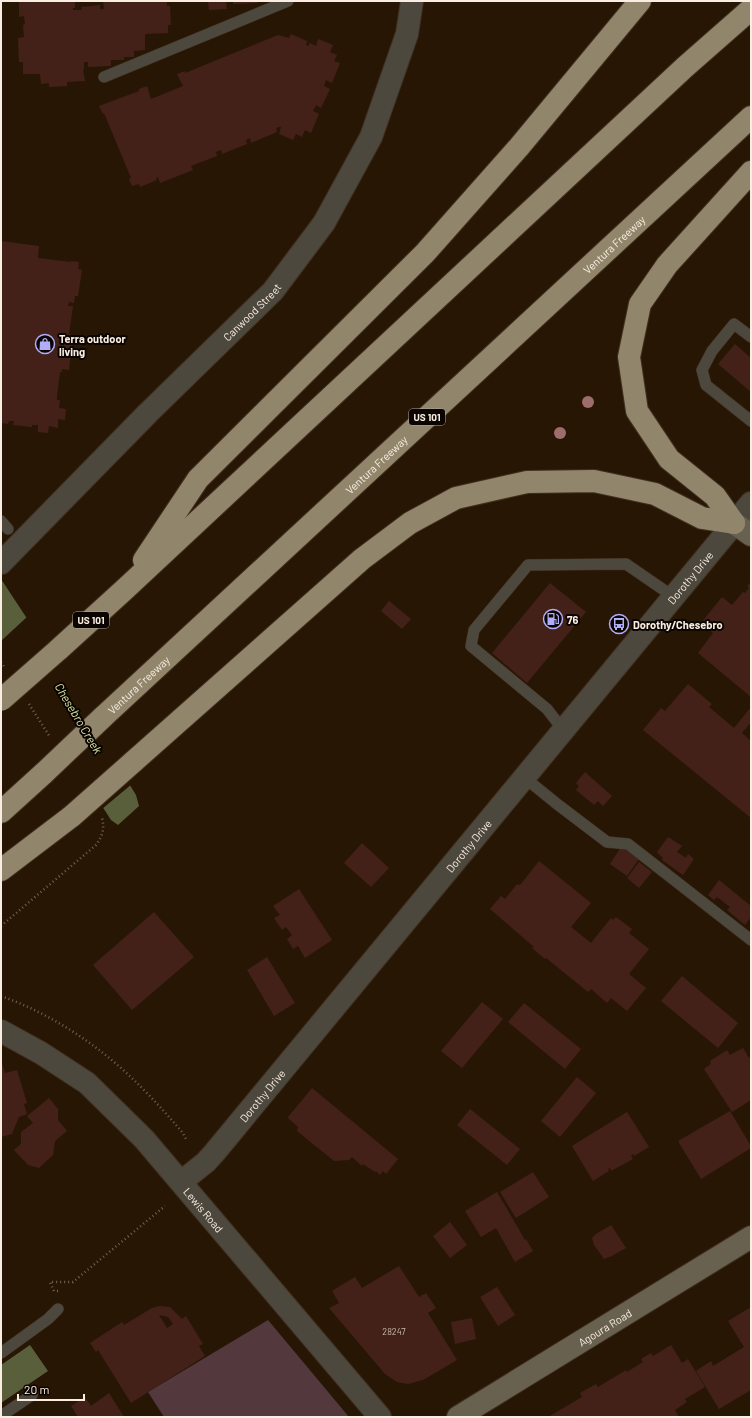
<svg xmlns="http://www.w3.org/2000/svg" width="752" height="1418" viewBox="0 0 752 1418" font-family="Barlow,sans-serif">
	<style>
		.green { fill: #53393e }
		.water { fill: #595f3b }
		.pier { fill: #281605 }
		.building { fill: #432119; fill-rule: evenodd }
		.lines { fill: none; stroke-linecap: round; stroke-linejoin: round }
		.lane-casing { stroke: #413020; stroke-width: 12 }
		.street-casing { stroke: #413020; stroke-width: 24 }
		.secondary-casing { stroke: #413020; stroke-width: 24 }
		.highway-casing { stroke: #413020; stroke-width: 24 }
		.path { stroke: #736254; stroke-width: 2.5; stroke-dasharray: 1 3; stroke-linecap: butt }
		.lane { stroke: #4c483d; stroke-width: 11 }
		.street { stroke: #4c483d; stroke-width: 22 }
		.secondary { stroke: #686150; stroke-width: 22 }
		.highway { stroke: #91866b; stroke-width: 22 }
		.highway-bridge-casing { stroke: #413020; stroke-width: 24; stroke-linecap: butt }
		.highway-bridge { stroke: #91866b; stroke-width: 22 }
		.tree { fill: #9d6d6d }
		.labels { text-anchor: middle; dominant-baseline: central; stroke-width: 4; stroke-linejoin: round; paint-order: stroke }
		.number-label { font-size: 9px; fill: #ccbab0 }
		.shield { fill: #0b0501; stroke: #b2a79e; stroke-width: 1 }
		.shield-label { font-size: 10px; font-weight: bold; fill: #faede2 }
		.street-label { font-size: 11px; fill: #faede2; stroke: #0b0501 }
		.poi-label { font-size: 11px; font-weight: bold; fill: #faede2; stroke: #0b0501; text-anchor: start }
		.water-label { font-size: 12px; font-style: italic; fill: #dce7a6; stroke: #0b0501 }
	</style>
	<rect width="100%" height="100%" fill="#281605"/>
	<!-- green -->
	<path class="green" d="M268 1320 349 1417H164L148 1392Z"/>
	<!-- water -->
	<path class="water" d="M1 579 26 617 136 795 139 806 118 825 111 820 1 650Z
		M30 1345 48 1371 1 1403V1365Z"/>
	<!-- pier -->
	<path class="pier" d="M28 616 132 784 102 809 1 654V641Z"/>
	<!-- building -->
	<path class="building" d="M19 1H75V8H73V10H82L81 7 100 5V9H104L103 1H167V6H170L171 25H168V33L146 34 145 35V50L134 51V57H124V60H111V66L88 67V62H84V69L83 70 85 81 67 82V86L49 87V83L41 84 40 74H23V62H19L18 38 24 37 23 25 25 24 24 16 19 17Z
		M208 1H226L227 9 209 10Z
		M233 1H257V3L233 4Z
		M291 34 307 41 306 45 308 46 310 43 316 46 318 39 333 45 330 52 337 55 334 61 340 63 332 83 326 80 324 86 330 89 321 108 316 105 313 111 319 114 311 133 305 130 302 137 296 134 293 140 279 134 281 127H279L276 128 277 132 251 143 250 138 246 140 247 144 222 154 221 150 216 152 217 156 191 166 193 170 160 183 158 177 156 178 157 180 140 187 139 184 132 186 129 179 131 178 104 113 103 114 99 106 139 91V89L147 86 151 99 183 86 177 74 185 71V73L278 35 289 38Z
		M1 241 39 246 38 258 71 262V261L79 262 78 269 82 270 78 296H75L74 303 69 302 68 306H73L69 334 73 335 69 370 62 369V372H60L57 396V400H60L59 408 66 409 65 420 58 419V428L49 426 48 433 38 432V425H32V427L13 425 14 421H9L8 424 1 423Z
		M735 344 751 358V392L718 364Z
		M751 582V697L698 653 713 633 701 623 722 597 732 605 743 592 745 593 749 588 747 586Z
		M550 583 586 612 527 683 492 653Z
		M389 601 411 619 402 629 381 611Z
		M688 684 712 704 709 707 734 728 751 707V722L742 733 751 741V818L643 730 661 708 665 711Z
		M585 772 612 796 603 806 598 801 594 805 576 790 579 786 576 783Z
		M668 837 682 846 677 852 686 858 688 854 694 859 683 875 662 860 663 858 657 852Z
		M362 843 389 868 371 887 344 863Z
		M621 847 639 859 627 876 610 864Z
		M539 861 591 903 571 927 591 943 611 918 613 920 616 917 632 929 629 933 649 949 629 974 646 988 627 1011 611 998 607 1003 591 989 588 992 546 958 545 959 532 948 534 947 490 909 501 896 505 899 517 884 518 885 521 884Z
		M639 862 652 872 639 888 627 878Z
		M719 880 751 906V917L745 925 727 910 730 907 717 897 714 900 708 895Z
		M299 889 332 940 305 958 298 946 293 949 287 939 292 935 286 927 282 930 274 918 280 915 273 906Z
		M154 912 194 957 132 1010 93 965Z
		M267 957 295 1003 274 1016 247 970Z
		M682 976 738 1023 718 1048 661 1001Z
		M482 1002 503 1019 462 1068 441 1051Z
		M524 1003 581 1049 565 1069 508 1022Z
		M743 1048 749 1058 750 1057 751 1059V1086H750L751 1100 732 1112 704 1069 711 1064 710 1061 727 1050 730 1055Z
		M1 1060 5 1073 17 1070 27 1103 24 1104 27 1114 19 1117 12 1134 1 1137Z
		M577 1077 596 1093 560 1137 541 1121Z
		M312 1088 398 1159 386 1174 383 1171 380 1175 376 1171 375 1172 363 1164 362 1166 352 1157 349 1160 334 1161 297 1131 298 1127 289 1119 288 1117Z
		M49 1098 58 1109V1120L67 1131 55 1141 53 1155 39 1168 28 1165 14 1150 21 1144V1132L33 1123 27 1116Z
		M470 1109 520 1149 507 1165 457 1125Z
		M730 1111 751 1146V1148L701 1179 678 1141Z
		M627 1112 649 1147 634 1156 633 1154 631 1156 633 1159 611 1171 610 1168 608 1169 609 1171 593 1181 572 1146Z
		M533 1172 549 1197 516 1218 500 1192Z
		M497 1192 525 1240 526 1239 533 1251 515 1262 496 1228 481 1237 465 1211Z
		M450 1222 467 1245 450 1258 433 1236Z
		M611 1225 626 1248 610 1257H609L604 1259 594 1245 592 1238 596 1234Z
		M399 1266 419 1297 426 1293 436 1308 428 1313 457 1360 423 1380 408 1384 397 1382 385 1374 329 1308 339 1303 332 1291 355 1277 362 1288Z
		M497 1287 515 1315 498 1326 480 1297Z
		M159 1306 170 1307 182 1319 186 1316 203 1344 199 1346 205 1356 131 1403 98 1350 96 1352 90 1343 122 1322 124 1325 152 1308ZM159 1315 168 1317 173 1324 167 1328Z
		M751 1307V1390L719 1409 696 1371 711 1361 713 1366 744 1347 728 1321Z
		M472 1318 476 1339 455 1344 451 1322Z
		M671 1345 682 1363 688 1359 705 1387 685 1399 687 1402 675 1410 679 1417H548L582 1397 580 1393 596 1384 598 1387 626 1370 627 1372 643 1362 641 1359 651 1353 653 1356Z
		M109 1393 124 1417H78L71 1406 85 1397 91 1406Z"/>
	<g class="lines">
		<!-- lane casing -->
		<g class="lane-casing">
			<path id="lane" d="M104 77 288 1
				M751 337 734 324 712 351 702 370 706 385 751 421
				M1 521 8 529
				M564 731 547 709 471 646 474 630 528 565 626 564 674 597
				M525 778 557 804 607 842 628 844 751 940
				M1 1353 48 1319 58 1309
				M1 1416 32 1395"/>
		</g>
		<!-- street casing -->
		<g class="street-casing">
			<g id="street">
				<path id="s1" d="M1 563 148 413 273 291 324 223 371 137 407 34 412 1"/>
				<path id="s2" d="M1 1031 41 1053 87 1083 144 1139 380 1417"/>
				<path id="s3" d="M181 1182 206 1162 215 1152 751 503"/>
			</g>
		</g>
		<!-- secondary casing -->
		<g class="secondary-casing">
			<g id="secondary">
				<path d="M734 523 751 535"/>
				<path id="s4" d="M458 1417 751 1237"/>
			</g>
		</g>
		<!-- highway casing -->
		<g class="highway-casing">
			<g id="highway">
				<path d="M734 523 715 496 669 459 637 411 629 357 640 304 667 265 751 172"/>
				<path d="M144 560 198 479 425 253 519 147 640 1"/>
				<path d="M58 650 124 590 685 67 751 9"/>
				<path id="s5" d="M103 717 751 117"/>
				<path d="M133 762 362 559 410 523 456 498 527 482 594 481 655 494 702 518 734 523"/>
				<path d="M1 812 44 773"/>
				<path d="M1 870 72 816"/>
			</g>
		</g>
		<!-- path -->
		<path class="path" d="M1 662 5 668
			M29 704 50 737
			M1 926 96 845C102 837 105 829 102 818
			M1 996C54 1015 103 1048 142 1088 157 1103 170 1118 183 1133L186 1139
			M58 1291H54L50 1282H73L165 1206"/>
		<!-- lane -->
		<use href="#lane" class="lane"/>
		<!-- street -->
		<use href="#street" class="street"/>
		<!-- secondary -->
		<use href="#secondary" class="secondary"/>
		<!-- highway -->
		<use href="#highway" class="highway"/>
		<!-- highway-bridge casing -->
		<g class="highway-bridge-casing">
			<path id="highway-bridge" d="M1 700 58 650
				M44 773 103 717
				M72 816 133 762"/>
		</g>
		<!-- highway-bridge -->
		<use href="#highway-bridge" class="highway-bridge"/>
	</g>
	<!-- trees -->
	<g class="tree">
		<circle cx="588" cy="402" r="6"/>
		<circle cx="560" cy="433" r="6"/>
	</g>
	<!-- icons -->
	<defs>
		<g id="shop-ring" transform="scale(1)"><circle r="9.5" fill="#0b0501" stroke="#b0aefa" stroke-width="1.5"/><path d="M-5-2.5h2.3a2.7 3.5 0 0 1 5.4 0H5L5.5 6h-11ZM-1.5-2.5h3a1.5 2.3 0 0 0-3 0Z" fill="#b0aefa"/></g>
		<g id="fuel-ring" transform="scale(1)"><circle r="9.5" fill="#0b0501" stroke="#b0aefa" stroke-width="1.5"/><path d="M-5.5-6h7V0h2V4h1.3V-2.5L3-4.5l.8-.8L6-3V5H2.5V1h-1V6h-7ZM-4.2-4.7v3.2H.2V-4.7Z" fill="#b0aefa"/></g>
		<g id="bus-ring" transform="scale(1)"><circle r="9.5" fill="#0b0501" stroke="#b0aefa" stroke-width="1.5"/><path d="M-5-6H5V4H4V6H2V4H-2V6H-4V4H-5ZM-3.5-4V0h7V-4ZM-3.5 1.2v1.5H-2V1.2ZM2 1.2v1.5H3.5V1.2Z" fill="#b0aefa"/></g>
	</defs>
	<g fill-rule="evenodd">
		<use href="#shop-ring" x="45" y="344"/>
		<use href="#fuel-ring" x="553" y="619"/>
		<use href="#bus-ring" x="619" y="624"/>
	</g>
	<g class="labels">
		<!-- number labels -->
		<g class="number-label">
			<text x="394" y="1331">28247</text>
		</g>
		<!-- shield labels -->
		<g class="shield">
			<rect x="409" y="409" width="36" height="16" rx="3"/>
			<rect x="73" y="612" width="36" height="16" rx="3"/>
		</g>
		<g class="shield-label">
			<text x="427" y="417">US 101</text>
			<text x="91" y="620">US 101</text>
		</g>
		<!-- street labels -->
		<g class="street-label">
			<text stroke="none"><textPath href="#s5" startOffset="696">Ventura Freeway</textPath></text>
			<text stroke="none"><textPath href="#s1" startOffset="355">Canwood Street</textPath></text>
			<text stroke="none"><textPath href="#s5" startOffset="372">Ventura Freeway</textPath></text>
			<text stroke="none"><textPath href="#s3" startOffset="791">Dorothy Drive</textPath></text>
			<text stroke="none"><textPath href="#s5" startOffset="48">Ventura Freeway</textPath></text>
			<text stroke="none"><textPath href="#s3" startOffset="443">Dorothy Drive</textPath></text>
			<text stroke="none"><textPath href="#s3" startOffset="119">Dorothy Drive</textPath></text>
			<text stroke="none"><textPath href="#s2" startOffset="273">Lewis Road</textPath></text>
			<text stroke="none"><textPath href="#s4" startOffset="172">Agoura Road</textPath></text>
		</g>
		<!-- poi labels -->
		<g class="poi-label">
			<text x="59" y="338">Terra outdoor<tspan x="59" dy="13">living</tspan></text>
			<text x="567" y="619">76</text>
			<text x="633" y="624">Dorothy/Chesebro</text>
		</g>
		<!-- water labels -->
		<g class="water-label">
			<text transform="translate(79 718) rotate(59)">Chesebro Creek</text>
		</g>
	</g>
	<!-- border -->
	<rect width="752" height="1418" fill="none" stroke="#faede2" stroke-width="4"/>
	<!-- scale -->
	<path d="M18 1394v6h66v-6" fill="none" stroke="#faede2" stroke-width="2"/>
	<text x="24" y="1394" font-size="12" fill="#faede2" stroke="#0b0501" stroke-width="3" paint-order="stroke">20 m</text>
</svg>
